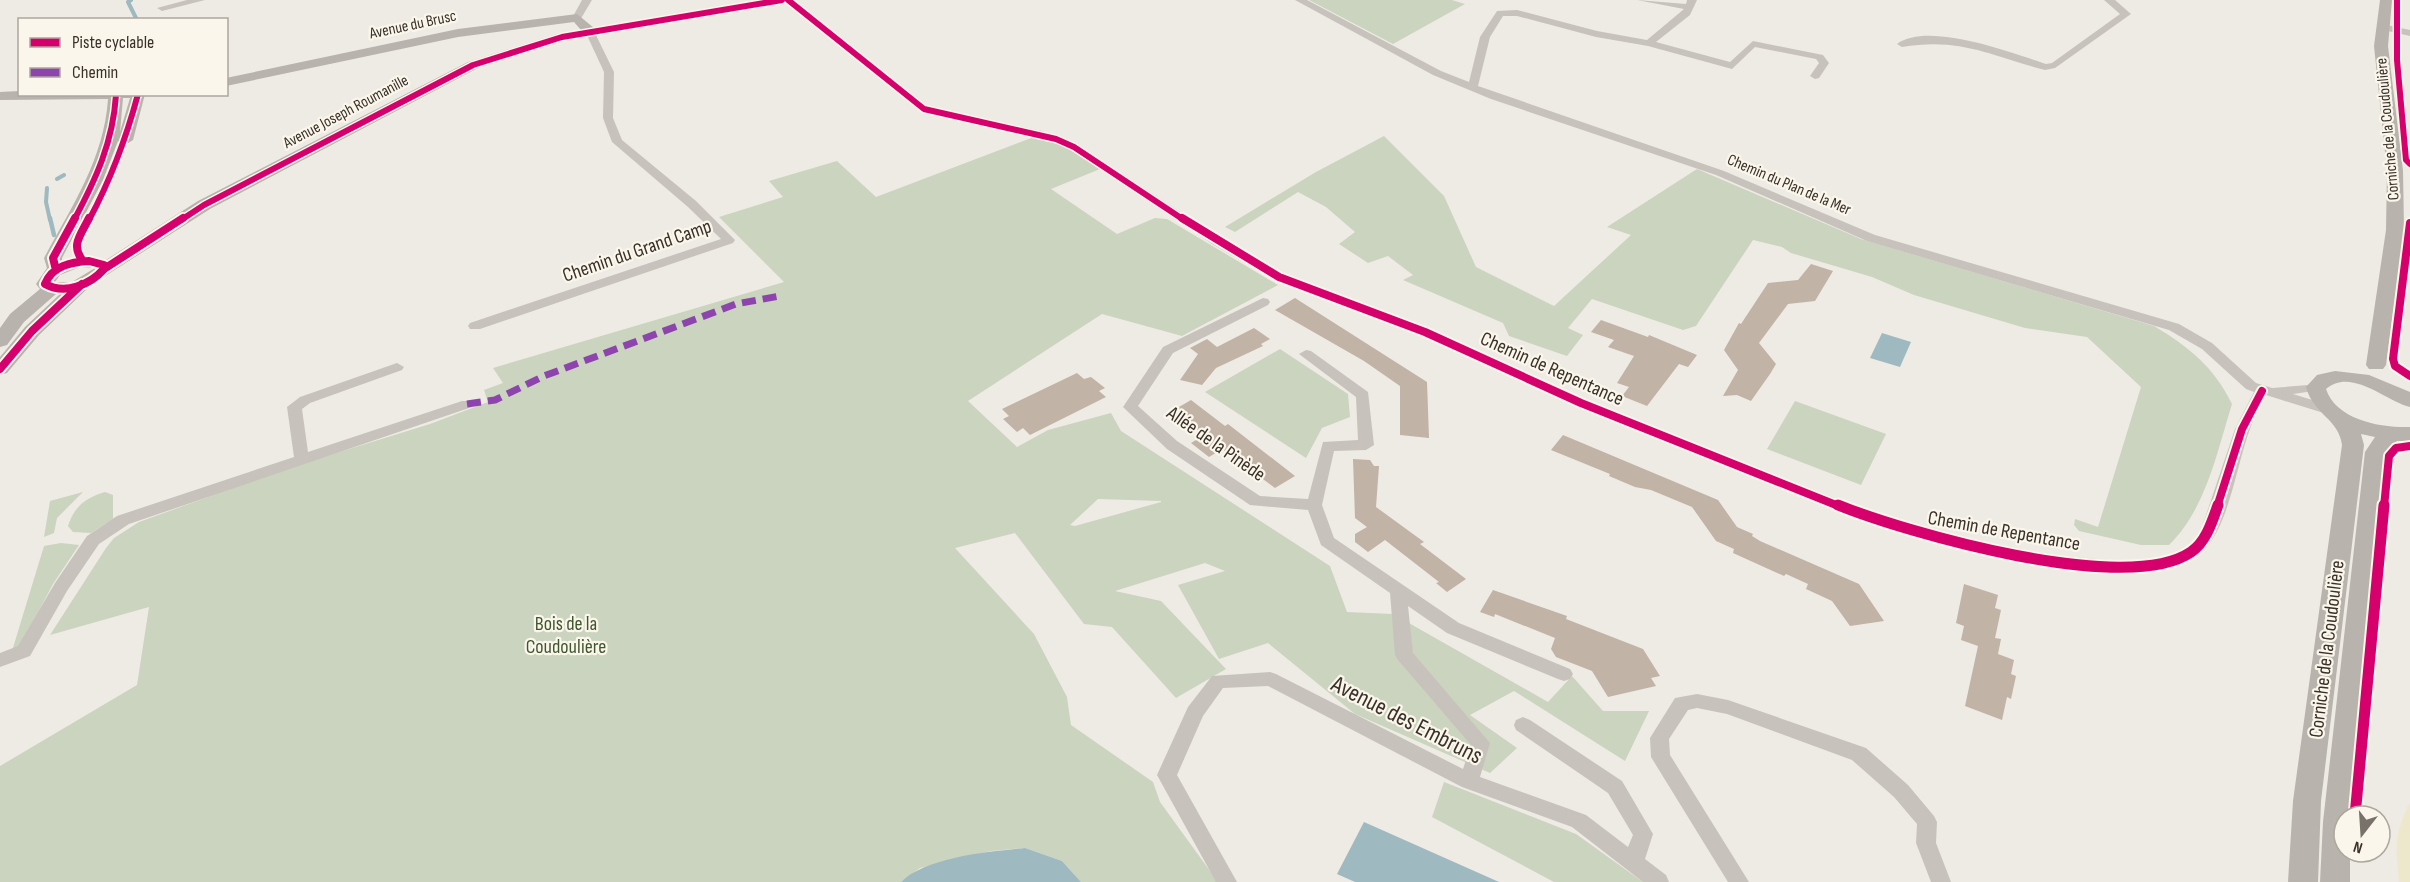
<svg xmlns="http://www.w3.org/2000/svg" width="2410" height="882" viewBox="0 0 2410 882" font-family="'Sofia Sans Condensed',sans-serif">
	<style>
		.green { fill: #cbd4be; fill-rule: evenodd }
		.sand { fill: #ede8cb }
		.water { fill: #9fb9c0 }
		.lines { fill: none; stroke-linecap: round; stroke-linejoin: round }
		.stream-far1 { stroke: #9fb9c0; stroke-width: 4 }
		.stream { stroke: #9fb9c0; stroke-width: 4.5 }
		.building { fill: #c1b3a5 }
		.street { fill: #c7c3bc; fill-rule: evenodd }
		.secondary { fill: #b8b3ac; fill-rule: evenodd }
		.quiet { stroke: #8e44ad; stroke-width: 7; stroke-dasharray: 14 7; stroke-linecap: butt }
		.cycleway-far2-casing { stroke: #faf6eb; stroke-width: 9 }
		.cycleway-far1-casing { stroke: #faf6eb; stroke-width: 12 }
		.cycleway-casing { stroke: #faf6eb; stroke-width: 15 }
		.cycleway-far2 { stroke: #d6006c; stroke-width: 6 }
		.cycleway-far1 { stroke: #d6006c; stroke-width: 8 }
		.cycleway { stroke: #d6006c; stroke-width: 11 }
		.labels { text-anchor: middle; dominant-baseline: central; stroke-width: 4.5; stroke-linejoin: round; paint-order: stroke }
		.far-street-label { font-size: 16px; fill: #39312a; stroke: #faf6eb }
		.street-label { font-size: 20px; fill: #39312a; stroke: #faf6eb }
		.park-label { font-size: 20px; fill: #3f572d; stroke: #faf6eb }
		.near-street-label { font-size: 24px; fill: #39312a; stroke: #faf6eb }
	</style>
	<rect width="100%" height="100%" fill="#eeebe4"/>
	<!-- green -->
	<path class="green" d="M1309 0H1452L1465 4 1393 44Z
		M1384 136 1444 196 1476 267 1554 306 1631 235 1607 227 1697 169 1861 239 2154 326C2189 347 2214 367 2232 404 2217 452 2206 509 2169 545H2141L2079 531 2074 525 2075 519 2098 527 2141 387 2087 337 2025 328 1914 295 1872 277 1791 253 1782 247 1753 240 1696 326 1683 330 1592 299 1568 328 1583 335 1567 356 1509 336 1503 323 1403 280 1413 275 1388 256 1368 263 1339 244 1355 232 1326 207 1298 192 1235 232 1225 227 1316 172Z
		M1034 137 1059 143 1100 169 1051 189 1117 234 1155 218 1167 219 1278 285 1182 336 1102 314 968 401 1017 447 1048 430 1111 413 1121 431 1330 566 1347 612 1393 614 1548 702 1572 676 1603 711H1649L1625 761 1514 691 1470 715 1517 748 1490 773 1355 714 1268 643 1219 659 1178 585 1225 571 1205 563 1115 591 1161 601 1226 669 1176 698 1112 627 1084 624 1015 533 955 548 1034 634 1067 697 1071 725 1153 782 1160 802 1218 882H1081L1062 861 1025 848 991 851 920 868 901 882H0V766L137 685 149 607 50 635 106 548 114 538 139 522 291 467 430 424 488 402 484 390 503 383 493 368 784 282 719 217 783 197 769 181 837 161 876 197ZM1098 499 1161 501V502L1075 526 1070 525Z
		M1280 349 1348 394 1350 417 1322 428 1306 458 1205 392Z
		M1795 401 1886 434 1861 485 1767 449Z
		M83 492 57 518 54 533 44 537 50 501Z
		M105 492 113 495V519L91 533 73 532 68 526C74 507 85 498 105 492Z
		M61 543 79 545 53 584 20 646 12 651 44 546Z
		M1444 782 1576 834 1643 882H1554L1432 817Z"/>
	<!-- sand -->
	<path class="sand" d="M2410 802V882H2399C2396 843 2393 838 2410 802Z"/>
	<!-- water -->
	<path class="water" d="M1882 333 1911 342 1900 367 1870 358Z
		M1364 822 1499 882H1355L1337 874Z
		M1025 848 1062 861 1081 882H901C925 857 991 851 1025 848Z"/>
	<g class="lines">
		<!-- stream-far1 -->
		<path class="stream-far1" d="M131 0 128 2 137 20
			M57 179 64 175
			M47 188 46 202 50 220"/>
		<!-- stream -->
		<path class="stream" d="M50 218 54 235"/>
	</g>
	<!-- building -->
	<path class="building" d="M1811 264 1833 271 1815 301 1788 304 1759 343 1776 364 1770 374 1751 401 1737 395 1723 396 1738 370 1724 350 1739 323 1741 324 1768 283 1798 280Z
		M1295 298 1427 382 1429 438 1400 435V386L1364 361 1275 310Z
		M1601 320 1648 337 1649 335 1697 355 1688 367 1679 364 1647 406 1622 396 1629 387 1617 383 1634 356 1608 347 1614 340 1591 332Z
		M1254 328 1270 339 1261 344 1263 346 1216 368 1202 385 1180 380 1198 354 1190 348 1207 339 1217 347Z
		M1077 373 1084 379 1091 377 1105 388 1099 391 1106 397 1030 435 1023 428 1017 432 1003 419 1009 416 1002 409Z
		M1191 400 1225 426 1228 424 1295 476 1275 488 1222 449 1209 457 1191 443 1204 435 1172 411Z
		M1563 435 1718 500 1737 527 1753 534 1752 536 1760 541 1859 584 1884 621 1850 626 1832 601 1806 589 1808 584 1786 574 1784 576 1733 553 1734 549 1716 541 1692 507 1651 490 1635 487 1609 476 1610 474 1551 450Z
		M1353 459 1370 460 1374 466H1379L1376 507 1424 542 1420 544 1466 579 1447 592 1436 583 1439 582 1385 540 1368 552 1355 542V534L1367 527 1355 518Z
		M1964 584 1998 595 1995 608 2001 610 1995 638 2001 639 1998 654 2014 660 2011 674 2016 676 2011 699 2007 697 2002 720 1965 706 1978 646 1961 640 1964 626 1956 623Z
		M1493 590 1567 616 1566 619 1643 649 1660 676 1651 678 1656 686 1608 697 1592 671 1556 657 1551 649 1555 638 1495 614 1494 617 1480 612Z"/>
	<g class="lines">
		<!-- street -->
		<path class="street" d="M187 0H205L162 11 157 8Z
			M582 0H592L580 20H574L572 18Z
			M783 0H794L928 107 1042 131 1078 145 1220 238 1284 274 1430 329 1586 400 1875 514 1974 542 2063 556 2120 561 2158 559 2184 549 2195 540 2202 527 2235 429 2254 392 2246 389 2202 349 2169 330 1867 241 1716 175 1491 99 1433 75 1295 0H1307L1441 71 1469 82 1480 37 1497 11 1517 10 1597 31 1647 40 1684 9 1637 0 1686 4 1687 0H1697L1690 15 1656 42 1730 62 1753 41 1823 55 1829 63 1819 78 1815 79 1810 76 1819 63 1816 59 1755 47 1732 69 1648 46 1596 37 1517 16H1503L1490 37 1478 86 1724 171 1875 235 2179 324 2212 343 2256 383 2272 388 2321 384 2323 387 2321 390 2293 394 2335 407 2337 410 2330 415 2266 395C2237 440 2237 509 2207 547 2159 608 1927 543 1863 522L1576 406 1420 335 1274 280 1212 244 1070 149 1035 135 920 111Z
			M2104 0H2115L2131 14 2055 68 2045 70C1991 56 1961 37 1902 47L1897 44C1928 21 2012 53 2046 64L2052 63 2120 14Z
			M2382 24 2410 30V36L2379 29V25Z
			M587 29H593L614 72 613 118 622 140 696 201 735 240 733 243 480 329H470L468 326 470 323 721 239 688 207 612 142 603 118 604 72 585 31Z
			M2392 148 2410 152V158L2388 153 2386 151Z
			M1263 298 1268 299 1270 302 1268 305 1173 353 1138 406 1177 441 1260 496 1308 499 1323 442 1358 440 1356 397 1299 354 1306 350 1311 351 1368 392 1374 445 1366 450 1334 451 1322 505 1334 538 1459 623 1570 669 1573 674 1570 679 1564 681 1558 679 1447 633 1408 606 1413 653 1490 743 1480 777 1586 815 1628 847 1633 835 1608 793 1516 730 1514 725 1516 720 1523 717 1530 720 1622 781 1653 834 1645 859 1666 875 1669 882H1643L1572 827 1462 787 1268 686 1223 688 1203 716 1177 775 1237 882H1216L1157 775 1188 707 1212 676 1270 672 1276 674 1463 769 1471 745 1398 660 1395 655 1390 593 1321 545 1308 510 1250 505 1167 449 1123 407 1163 347Z
			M397 363 404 367 402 370 310 403 302 409 308 452 462 401H472L474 404 472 407 129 524 99 544 67 591 30 656 0 667V653L18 646 55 583 87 536 117 516 294 457 287 407 300 397Z
			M1697 694 1728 700 1866 748 1908 785 1934 816 1937 822 1936 843 1951 882H1931L1916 843 1917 824 1894 797 1852 760 1727 714 1697 708 1688 710 1669 739 1670 755 1749 882H1728L1651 757 1650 738 1675 698Z"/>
		<!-- secondary -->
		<path class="secondary" d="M759 0H788L782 4 564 41 478 68 210 209 110 273 87 289 39 335 7 373 0 375V357L25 327 60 294H56L24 322 7 345 0 347V328L10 314 40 289 36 284 47 268 44 258C72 206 104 159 108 99L0 100V92L20 91V94H145L133 140 125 145 118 141 103 180 62 258V260L89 256 106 260 198 201 468 62 557 34 581 30 574 22 458 37 226 86V78L458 29 577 14 594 28ZM123 98H130L120 132ZM80 267 95 268 72 282H55L60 275Z
			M2380 0H2392L2388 46 2403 171 2404 230 2386 365 2383 369H2369L2366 365 2386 230 2387 171 2374 46Z
			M2335 371 2369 375 2410 392V407C2386 401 2351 367 2326 389 2336 420 2381 428 2410 427V441H2397L2387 452 2352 816H2344V852H2350V882H2320L2323 822 2365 452 2375 437 2361 434 2364 445 2321 801 2318 882H2288L2293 801 2342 445C2339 419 2313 414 2306 387L2317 375Z"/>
		<!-- quiet -->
		<path class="quiet" d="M467 404 495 400 544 376 736 304 780 296"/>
		<!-- cycleway-far2 casing -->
		<g class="cycleway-far2-casing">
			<path id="cycleway-far2" d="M788 0 924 109 1056 139 1074 147 1184 220
				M2397 0V60L2406 160 2410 164
				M74 220C96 179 113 142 116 95
				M89 220C111 179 126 139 138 94
				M181 220 204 205 473 65 562 37 782 0"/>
		</g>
		<!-- cycleway-far1 casing -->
		<g class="cycleway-far1-casing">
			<path id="cycleway-far1" d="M1182 218 1279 277 1425 332 1581 403 1841 507
				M2410 223 2393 359 2395 366 2410 376
				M83 261C70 245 81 235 89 218
				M89 261 104 265V269C90 285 65 295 45 284 52 266 71 262 89 261Z
				M104 269 183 218
				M56 270 53 258 75 218
				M0 369 32 331 82 284
				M2217 507 2242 429 2262 391
				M2384 507 2389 456 2396 448 2410 446"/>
		</g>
		<!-- cycleway casing -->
		<g class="cycleway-casing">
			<path id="cycleway" d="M1838 505C1907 533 2127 596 2191 552 2206 542 2212 522 2218 505
				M2355 816 2384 505"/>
		</g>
		<!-- cycleway-far2 -->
		<use href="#cycleway-far2" class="cycleway-far2"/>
		<!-- cycleway-far1 -->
		<use href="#cycleway-far1" class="cycleway-far1"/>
		<!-- cycleway -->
		<use href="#cycleway" class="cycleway"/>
	</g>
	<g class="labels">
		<!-- far-street labels -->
		<g class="far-street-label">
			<text transform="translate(413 25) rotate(-12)">Avenue du Brusc</text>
			<text transform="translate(346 112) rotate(-28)">Avenue Joseph Roumanille</text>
			<text transform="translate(2388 129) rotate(-95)">Corniche de la Coudoulière</text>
			<text transform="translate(1789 185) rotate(23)">Chemin du Plan de la Mer</text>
		</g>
		<!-- street labels -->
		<g class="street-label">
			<text transform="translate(637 251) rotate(-19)">Chemin du Grand Camp</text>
			<text transform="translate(1552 369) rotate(24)">Chemin de Repentance</text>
			<text transform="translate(1216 444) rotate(35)">Allée de la Pinède</text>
			<text transform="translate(2004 531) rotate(10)">Chemin de Repentance</text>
			<text transform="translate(2327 649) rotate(-83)">Corniche de la Coudoulière</text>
		</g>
		<!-- park labels -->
		<g class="park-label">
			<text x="566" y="624">Bois de la<tspan x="566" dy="23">Coudoulière</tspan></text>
		</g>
		<!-- near-street labels -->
		<g class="near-street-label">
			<text transform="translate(1407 720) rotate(27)">Avenue des Embruns</text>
		</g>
	</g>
	<!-- legend -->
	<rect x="18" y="18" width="210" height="78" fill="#faf6eb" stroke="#ada79e" stroke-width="1.5"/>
	<rect x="30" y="38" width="30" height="9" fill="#d6006c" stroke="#ada79e" stroke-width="1.5"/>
	<text x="72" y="48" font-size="18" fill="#39312a">Piste cyclable</text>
	<rect x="30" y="68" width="30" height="9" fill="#8e44ad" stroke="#ada79e" stroke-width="1.5"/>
	<text x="72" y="78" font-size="18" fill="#39312a">Chemin</text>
	<!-- north arrow -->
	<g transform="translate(2362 834) rotate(197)"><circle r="28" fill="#faf6eb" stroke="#ada79e" stroke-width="1.5"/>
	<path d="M0-4.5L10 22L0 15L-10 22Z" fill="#78726b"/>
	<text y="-9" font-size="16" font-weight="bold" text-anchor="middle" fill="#39312a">N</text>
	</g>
</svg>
